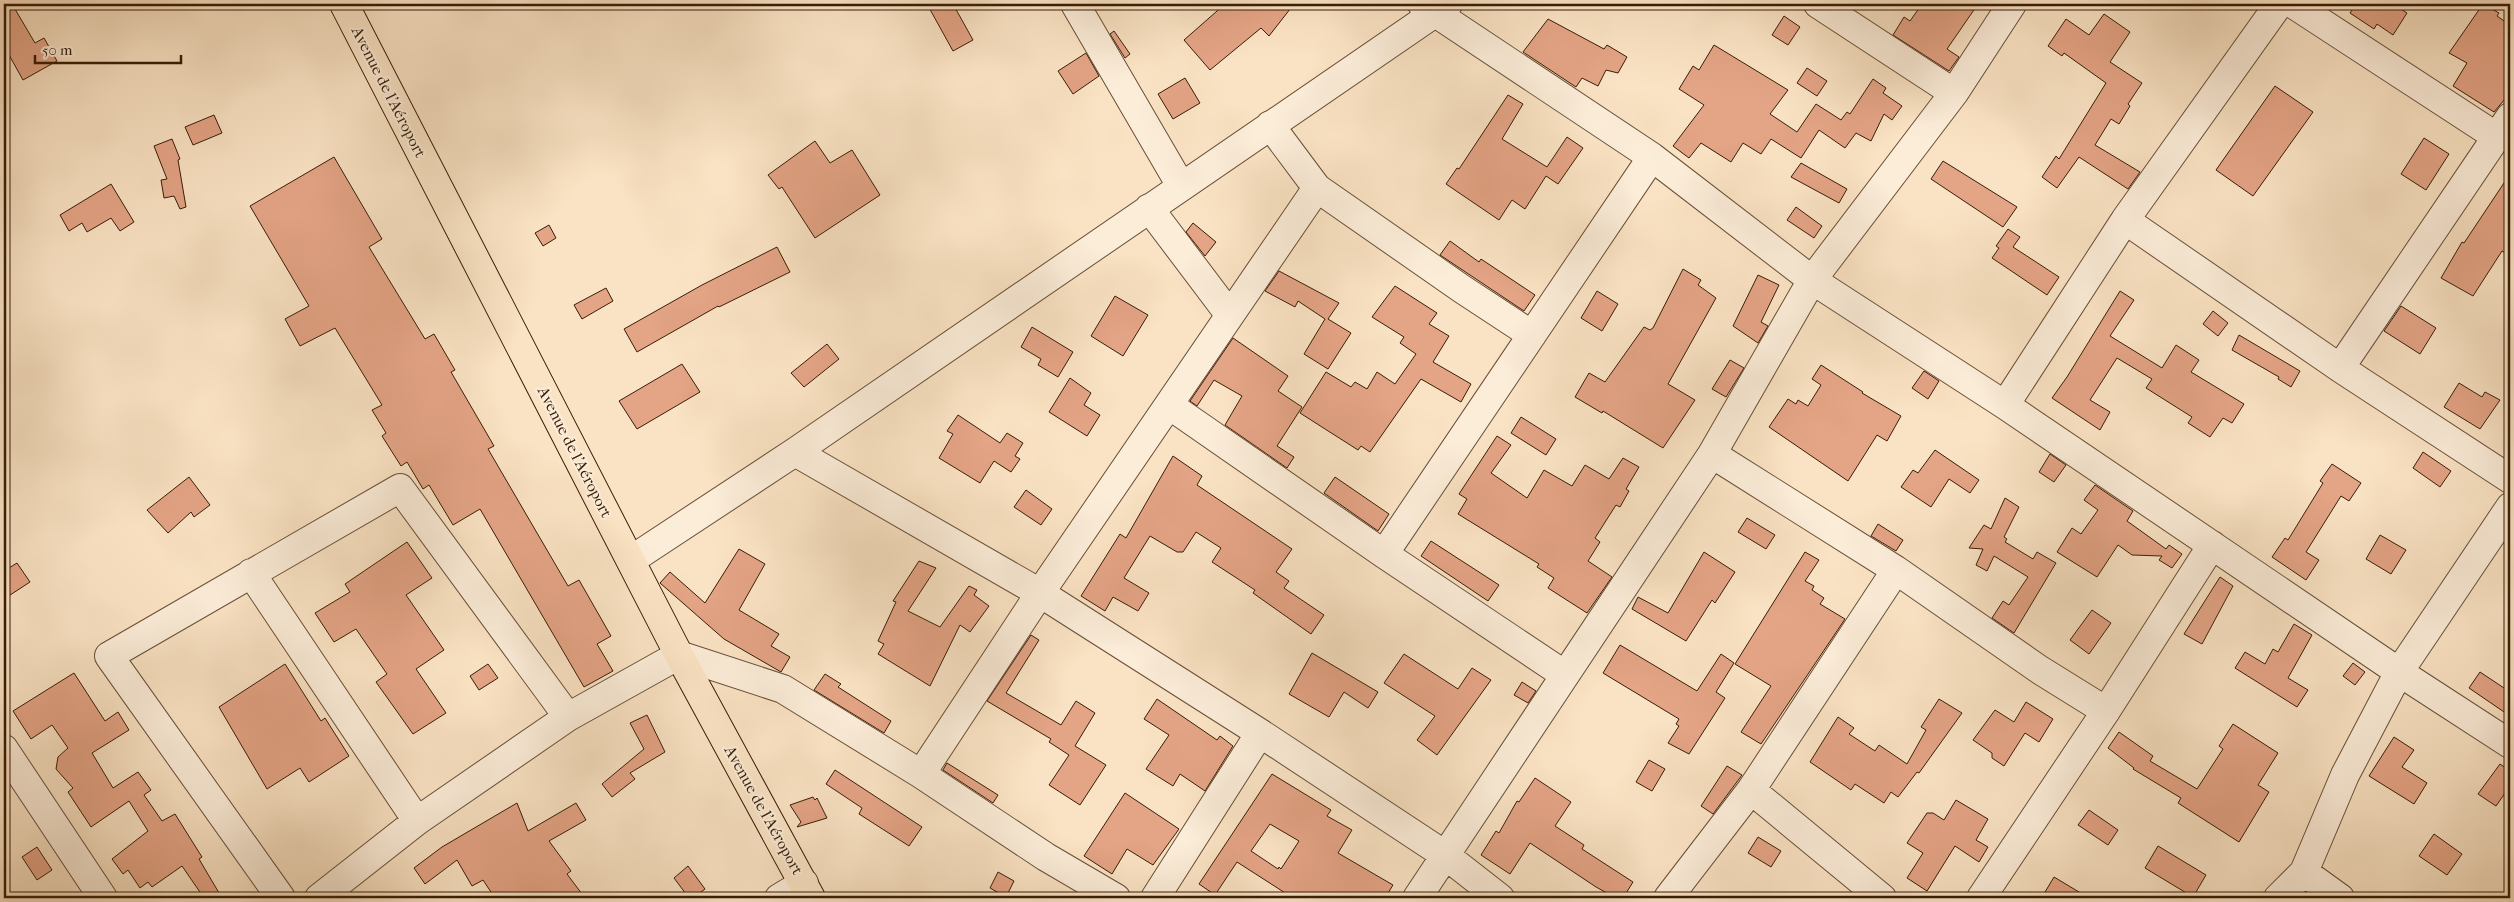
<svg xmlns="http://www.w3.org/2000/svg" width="2514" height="902" viewBox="0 0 2514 902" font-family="'IM FELL French Canon',serif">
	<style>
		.building { fill: #e4a486; stroke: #381d06; fill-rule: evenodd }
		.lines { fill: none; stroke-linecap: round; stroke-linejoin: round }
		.minor-casing { stroke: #684e36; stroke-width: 30 }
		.major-casing { stroke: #381d06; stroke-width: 30 }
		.minor { stroke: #fcedd9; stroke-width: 28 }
		.major { stroke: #fae3c4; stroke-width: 28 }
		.labels { text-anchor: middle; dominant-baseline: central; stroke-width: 4; stroke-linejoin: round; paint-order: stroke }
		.street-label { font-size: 16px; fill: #381d06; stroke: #fcedd9 }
	</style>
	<rect width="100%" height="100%" fill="#fae3c4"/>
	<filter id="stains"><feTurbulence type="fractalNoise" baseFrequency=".004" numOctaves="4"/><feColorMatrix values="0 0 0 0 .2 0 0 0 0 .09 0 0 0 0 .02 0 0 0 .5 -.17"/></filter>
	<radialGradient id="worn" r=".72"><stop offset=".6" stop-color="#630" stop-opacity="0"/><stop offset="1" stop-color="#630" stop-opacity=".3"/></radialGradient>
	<!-- building -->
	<path class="building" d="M4 4H12L35 43 44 38 57 61 23 80 4 46Z
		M927 4H953L973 40 953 51Z
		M1225 4H1294L1269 36 1261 28 1210 70 1184 40Z
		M1922 4H1978L1947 49 1959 57 1949 71 1893 35 1904 17 1910 21Z
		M2356 4H2393L2407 13 2393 35 2377 24 2374 29 2350 13Z
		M2483 4 2499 13 2497 16 2510 25V93L2494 112 2453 86 2467 63 2449 53Z
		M2104 14 2130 32 2110 62 2142 83 2128 104 2130 106 2119 124 2111 119 2095 145 2140 172 2128 189 2079 157 2057 188 2042 177 2056 156 2059 159 2106 83 2064 53 2062 56 2048 46 2066 19 2089 35Z
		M1784 16 1800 27 1788 45 1772 35Z
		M1548 19 1604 49 1607 45 1627 57 1618 73 1606 70 1598 86 1582 78 1576 87 1523 52Z
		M1114 31 1130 54 1125 58 1110 34Z
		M1714 45 1788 90 1770 114 1797 132 1816 104 1841 120 1847 112 1850 114 1873 79 1886 88 1883 93 1902 106 1892 120 1884 114 1871 141 1856 133 1845 148 1819 130 1801 158 1771 139 1761 154 1743 143 1731 162 1701 143 1689 158 1673 146 1704 105 1679 89 1693 66 1699 70Z
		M1086 53 1099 76 1073 94 1058 71Z
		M1807 68 1827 81 1817 96 1797 83Z
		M1185 78 1200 103 1173 119 1158 94Z
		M2275 86 2313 112 2253 196 2216 170Z
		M1508 95 1523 104 1502 139 1547 167 1567 137 1583 148 1558 184 1546 176 1525 209 1512 200 1499 220 1446 184 1457 168 1459 169Z
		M214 115 222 133 193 145 185 127Z
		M2424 138 2449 154 2426 190 2401 174Z
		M172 139 180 159 178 160 186 207 180 209 174 196 164 198 161 180 167 179 154 146Z
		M815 141 830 163 852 150 880 195 815 238 782 187 779 189 768 175Z
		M334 157 382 239 369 247 425 339 434 334 455 370 451 372 494 446 488 449 568 586 579 580 611 636 597 644 613 671 584 687 480 509 453 525 429 485 423 489 407 462 401 466 382 436 386 433 372 410 382 405 335 328 300 346 285 319 309 306 250 206Z
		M1943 161 2017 207 2003 227 1931 179Z
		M1801 163 1847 189 1839 203 1791 177Z
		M2510 174V256L2502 251 2473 296 2441 278 2462 242 2464 243Z
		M111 184 134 222 120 231 111 218 87 232 82 223 69 231 60 215Z
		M1796 207 1822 226 1814 238 1787 220Z
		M1193 223 1216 242 1205 256 1186 232Z
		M549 225 556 238 543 246 535 233Z
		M2008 229 2020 237 2013 247 2059 277 2047 295 1992 258 1999 248 1996 246Z
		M1450 241 1479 262 1481 259 1535 295 1524 311 1440 255Z
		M777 247 790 272 719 307 718 306 637 352 624 329 702 285Z
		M1683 269 1701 280 1698 285 1716 298 1668 384 1695 400 1663 448 1603 411 1602 413 1575 397 1589 373 1605 382 1644 327 1650 330 1653 328Z
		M1279 271 1339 303 1328 319 1351 333 1328 369 1304 354 1325 319 1298 301 1295 307 1265 291Z
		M1758 275 1779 285 1761 322 1768 326 1758 343 1733 326Z
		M1395 286 1437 313 1429 324 1449 336 1433 362 1471 384 1461 402 1421 379 1370 452 1361 446 1358 450 1300 413 1326 372 1351 387 1355 382 1367 389 1377 372 1395 384 1416 354 1400 343 1404 337 1372 317Z
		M606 288 613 301 582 319 574 305Z
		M1597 291 1618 304 1602 331 1581 318Z
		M2120 291 2134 300 2110 336 2162 368 2176 345 2199 360 2191 372 2244 404 2232 423 2223 418 2210 437 2188 423 2192 417 2146 388 2152 379 2117 358 2090 400 2110 412 2100 430 2052 398 2067 377Z
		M1115 296 1148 315 1123 356 1091 336Z
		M2401 306 2436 328 2420 354 2384 331Z
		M2213 311 2228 323 2218 336 2203 324Z
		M1032 327 1073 352 1058 377 1038 365 1041 359 1021 347Z
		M2239 335 2300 371 2291 387 2278 379 2279 377 2232 350Z
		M1233 338 1288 376 1278 391 1302 407 1277 446 1294 457 1287 468 1225 425 1242 396 1214 380 1197 406 1190 401Z
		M827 344 839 359 804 387 791 373Z
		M1730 360 1744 368 1726 397 1712 389Z
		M682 364 700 392 637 429 619 401Z
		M1821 365 1863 392 1862 393 1901 416 1887 441 1877 435 1848 481 1769 427 1788 399 1796 404 1798 400 1808 406 1821 385 1812 379Z
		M1924 371 1939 381 1928 399 1912 388Z
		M1070 378 1091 393 1084 405 1100 415 1087 436 1049 412Z
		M2459 383 2482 397 2485 392 2500 400 2480 429 2444 407Z
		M958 415 1000 443 1007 433 1023 443 1015 456 1020 459 1011 472 994 461 980 483 939 458 953 434 947 431Z
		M1521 417 1556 439 1546 455 1511 433Z
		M1497 436 1511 445 1491 473 1527 498 1544 470 1572 486 1585 465 1609 479 1623 458 1639 467 1626 489 1629 491 1620 507 1616 505 1595 538 1600 542 1588 561 1612 577 1587 613 1548 588 1554 578 1537 567 1539 564 1458 514 1467 499 1459 494Z
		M1935 450 1979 480 1970 493 1949 479 1931 507 1901 487 1913 470 1918 473Z
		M2423 452 2451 471 2440 487 2413 468Z
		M2050 454 2066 465 2054 482 2039 472Z
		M1173 456 1202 476 1197 485 1292 549 1276 572 1289 581 1284 588 1324 615 1311 634 1253 593 1255 590 1212 562 1221 548 1196 532 1183 552H1177L1150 536 1124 578 1149 593 1138 611 1113 597 1105 611 1081 596 1120 534 1126 538Z
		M2332 464 2361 483 2349 501 2341 496 2306 552 2319 560 2306 580 2272 557 2285 538 2288 540 2323 483 2320 481Z
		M189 477 210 505 194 517 191 512 168 533 147 510Z
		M1335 477 1389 514 1378 531 1324 493Z
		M2095 485 2133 511 2127 521 2166 549 2169 545 2182 554 2172 568 2159 560 2162 556 2132 555 2118 545 2097 577 2057 552 2072 528 2081 534 2098 510 2084 500Z
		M1026 490 1052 509 1041 525 1014 507Z
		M2005 498 2019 507 2004 537 2007 539 2005 542 2033 559 2037 552 2056 563 2014 633 1992 618 2003 601 2009 605 2028 577 1994 556 1987 571 1976 565 1983 549 1969 548 1984 525 1991 529Z
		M1747 518 1775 535 1766 549 1738 532Z
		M1878 524 1903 540 1896 551 1871 536Z
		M2380 535 2406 550 2391 574 2366 559Z
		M1431 541 1499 585 1488 601 1421 556Z
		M407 542 432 578 406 595 444 650 416 669 446 713 413 734 376 682 387 674 356 629 334 642 315 613 350 592 345 584Z
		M739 549 765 564 739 610 779 634 771 646 790 657 781 672 724 639 660 583 670 572 705 603Z
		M1704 552 1735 572 1715 603 1712 600 1686 641 1632 609 1638 597 1668 613Z
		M1805 552 1819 560 1805 581 1814 586 1812 590 1824 598 1820 604 1845 619 1761 744 1741 732 1771 686 1735 664Z
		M919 561 936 568 908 611 940 627 969 586 977 590 974 595 989 606 970 632 960 625 930 686 878 654 884 644 878 641 896 602 893 601Z
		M17 563 30 582 4 599V571Z
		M2220 577 2233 586 2202 644 2184 634Z
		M2092 610 2111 623 2089 654 2070 640Z
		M2294 624 2312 635 2288 678 2308 690 2297 707 2235 668 2245 652 2265 664 2273 649 2278 652Z
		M1031 635 1039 640 1006 693 1061 725 1076 701 1095 713 1075 746 1106 765 1080 805 1049 785 1069 755 1049 742 1051 739 987 701Z
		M1620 645 1697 691 1721 654 1734 663 1716 692 1725 698 1689 754 1668 743 1679 726 1676 724 1679 719 1603 673Z
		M1312 653 1378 692 1368 708 1344 692 1329 717 1289 694Z
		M1404 654 1458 689 1472 668 1491 680 1437 755 1417 740 1435 716 1384 683Z
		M2353 663 2365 672 2355 685 2343 676Z
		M285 664 321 721 325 718 349 756 309 782 300 768 267 789 219 707Z
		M488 664 498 678 479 690 470 676Z
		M2480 672 2510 692V716L2469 688Z
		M74 673 105 721 118 712 129 730 92 753 113 788 138 772 151 790 144 795 162 821 175 814 202 857 199 859 222 898H204L182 866 152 887 148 882 140 888 128 870 123 874 112 859 148 831 129 801 91 827 68 792 73 788 56 769 58 757 68 748 52 725 31 739 13 711Z
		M825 674 841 684 838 687 891 721 884 733 814 690Z
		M1522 682 1536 691 1528 703 1514 695Z
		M1157 699 1217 740 1220 736 1233 746 1205 791 1180 774 1173 786 1146 769 1169 735 1144 719Z
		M1939 699 1962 713 1919 773 1917 772 1898 797 1891 792 1884 803 1855 784 1851 790 1810 762 1838 717 1854 728 1849 734 1875 751 1879 745 1907 764 1926 730 1921 727Z
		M2026 702 2053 719 2039 742 2025 733 2004 766 1992 758V753L1973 740 1995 710 2014 722Z
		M647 715 665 752 630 773 635 779 612 797 602 784 644 749 630 723Z
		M2233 724 2278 753 2258 785 2269 792 2239 842 2178 803 2181 798 2133 769 2134 768 2108 748 2119 732 2153 756 2150 761 2197 789 2223 749 2219 746Z
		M2394 737 2414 750 2402 767 2427 783 2414 804 2369 776Z
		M1649 760 1665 769 1652 791 1636 782Z
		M947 763 998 795 993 803 943 770Z
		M2500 764 2510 771V786L2496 806 2478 794Z
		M1727 766 1742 775 1713 814 1701 806Z
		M835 770 922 827 909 846 859 814 862 808 826 784Z
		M1272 774 1331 810 1327 816 1352 830 1338 853 1393 885 1385 898H1306L1297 893 1293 898 1237 862 1215 895 1199 884ZM1270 824 1299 841 1281 869 1279 867 1278 869 1251 851Z
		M1535 778 1571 802 1555 826 1584 845 1582 849 1633 882 1623 898H1616L1596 887 1530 843 1510 874 1481 855 1496 831 1499 833 1517 801 1519 802Z
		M1125 793 1179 829 1153 865 1127 849 1112 874 1084 856Z
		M813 797 815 800 817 798 827 818 797 827 801 822 790 805Z
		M1956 800 1988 819 1976 840 1988 847 1979 862 1955 846 1927 891 1907 878 1923 853 1907 843 1927 813H1933L1944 820Z
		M517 803 528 831 576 803 586 820 549 841 571 871 567 874 585 898H495L483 880 472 886 457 860 425 884 414 868 442 847Z
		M2089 810 2118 830 2108 845 2078 825Z
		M2434 834 2462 854 2447 875 2419 856Z
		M1758 837 1781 851 1771 867 1748 853Z
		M2158 846 2206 875 2193 897 2145 868Z
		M37 847 52 870 37 880 22 857Z
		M688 866 705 889 693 898H689L674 878Z
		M998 872 1014 881 1006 897 990 888Z
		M2054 877 2089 898H2055L2045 892Z"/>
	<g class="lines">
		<!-- minor casing -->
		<g class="minor-casing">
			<path id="minor" d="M1075 4 1181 186
				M1422 4 1652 157 1812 280 2005 405 2399 672 2510 744
				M1818 4 1954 93
				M2293 4 2497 137
				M1270 125 1317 188 1462 289 1532 335
				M1149 208 1229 314
				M2125 220 2340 368 2510 479
				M2340 368 2510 117
				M1169 405 1384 554 1565 675
				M2005 405 2125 220 2279 4
				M795 452 1040 593 1260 733 1445 855 1500 898
				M1712 454 1896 570 2040 670 2106 711
				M1384 554 1652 157
				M631 560 795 452 1448 4
				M251 573 417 821
				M4 749 103 898
				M921 774 1040 593 1317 188
				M1751 790 1882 898
				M2304 872 2340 898
				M281 898 109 656 400 488 568 717
				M319 898 417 821 568 717 679 655 783 689 921 774 1046 857 1116 898
				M779 898 804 883
				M1155 898 1260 733
				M1417 898 1712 454 1812 280 1954 93 2012 4
				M1668 898 1751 790 1896 570
				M1981 898 2106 711 2212 545
				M2278 898 2304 872 2345 775 2399 672 2510 507"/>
		</g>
		<!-- major casing -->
		<g class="major-casing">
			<path id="major" d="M344 4 679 655 811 898"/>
		</g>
		<!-- minor -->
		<use href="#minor" class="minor"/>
		<!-- major -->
		<use href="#major" class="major"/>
	</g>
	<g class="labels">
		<!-- street labels -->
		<g class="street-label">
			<text transform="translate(389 92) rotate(63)">Avenue de l'Aéroport</text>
			<text transform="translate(575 452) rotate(63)">Avenue de l'Aéroport</text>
			<text transform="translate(764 810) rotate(61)">Avenue de l'Aéroport</text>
		</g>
	</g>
	<!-- margin -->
	<rect width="2514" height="902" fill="none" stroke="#fae3c4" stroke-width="20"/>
	<rect x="5" y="5" width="2504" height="892" fill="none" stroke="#381d06" stroke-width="2.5"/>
	<rect x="10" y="10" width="2494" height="882" fill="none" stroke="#381d06"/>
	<!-- scale -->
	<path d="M35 55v8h146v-8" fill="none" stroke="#381d06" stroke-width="2.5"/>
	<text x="42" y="55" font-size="15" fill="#381d06" stroke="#fcedd9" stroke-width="4" paint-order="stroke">50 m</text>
	<rect width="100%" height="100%" filter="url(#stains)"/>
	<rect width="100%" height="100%" fill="url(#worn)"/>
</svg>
